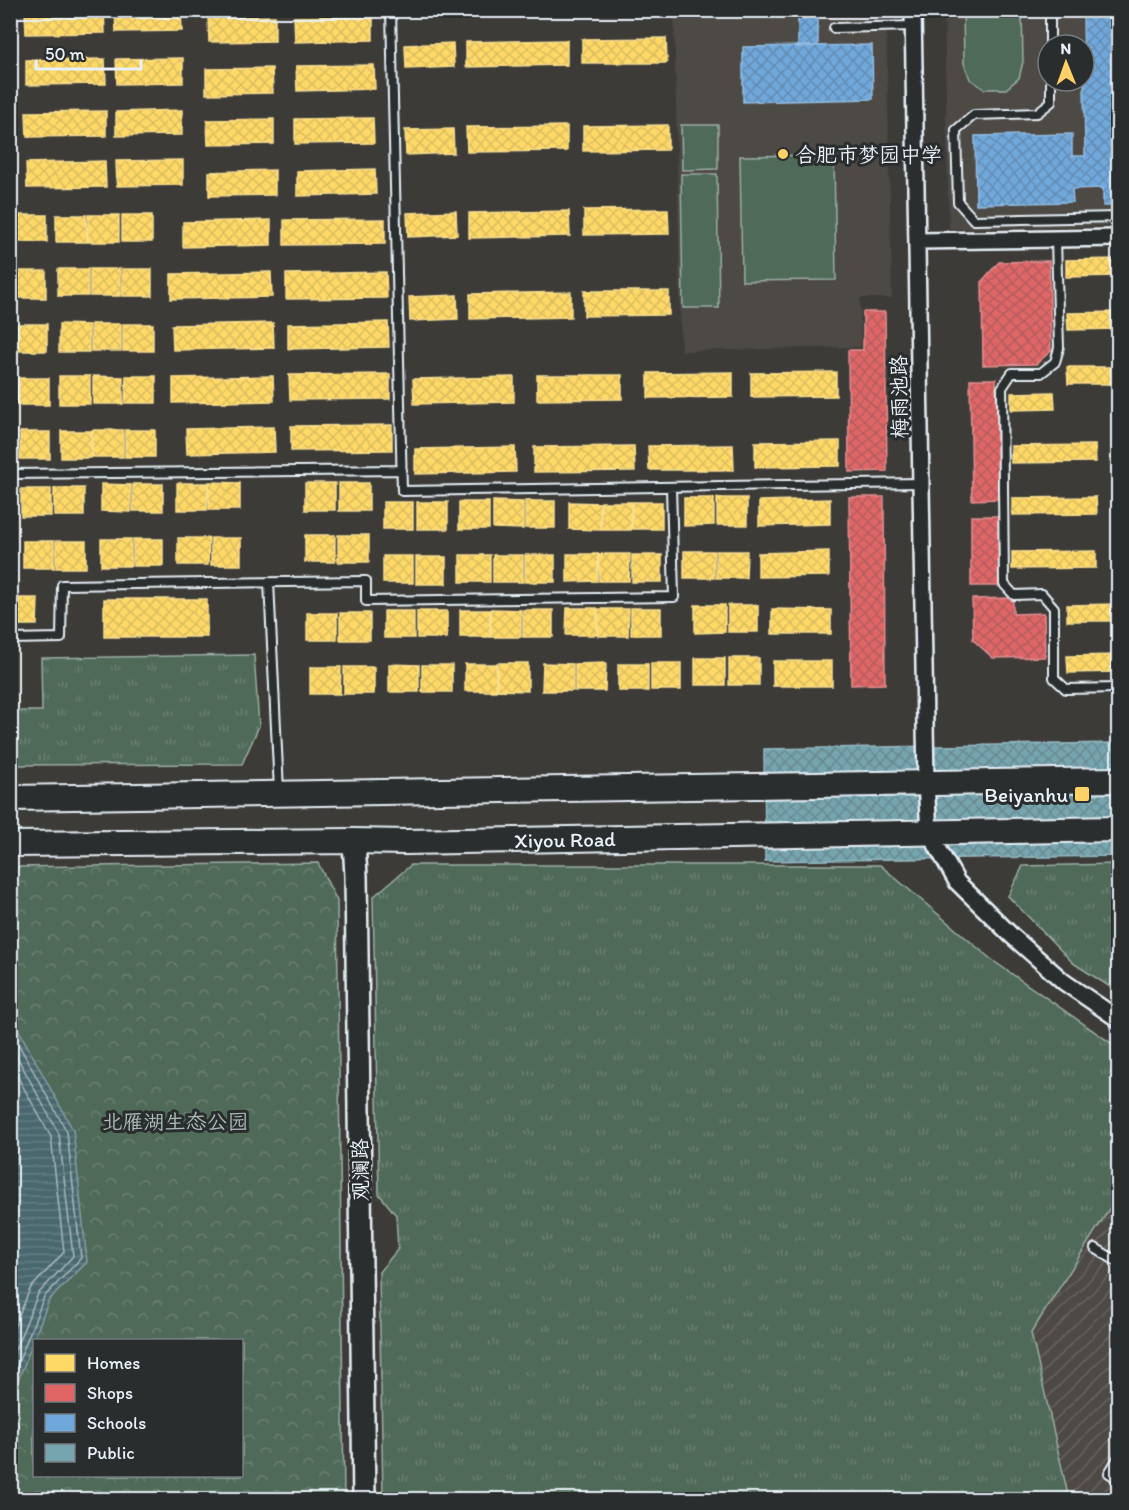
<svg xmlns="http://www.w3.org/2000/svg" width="1129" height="1510" viewBox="0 0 1129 1510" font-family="Itim,'LXGW WenKai TC',sans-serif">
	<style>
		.built { fill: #4d4844; fill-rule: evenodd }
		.industrial { fill: url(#industrial-furrows) }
		.grass { fill: url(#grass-tufts); stroke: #9caea8; stroke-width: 1.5 }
		.forest { fill: url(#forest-crowns); stroke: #9caea8; stroke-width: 1.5; fill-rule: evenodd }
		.pitch { fill: #506a59; stroke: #9caea8; stroke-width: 1.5 }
		.water { fill: url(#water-rules); stroke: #899ea5; stroke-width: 1.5 }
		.homes { fill: url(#homes-cross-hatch); stroke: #f8e092; stroke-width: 1.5 }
		.shops { fill: url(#shops-cross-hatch); stroke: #e29092; stroke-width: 1.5 }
		.schools { fill: url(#schools-cross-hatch); stroke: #93bee4; stroke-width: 1.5 }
		.public { fill: url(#public-cross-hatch); stroke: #98bcc5; stroke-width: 1.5 }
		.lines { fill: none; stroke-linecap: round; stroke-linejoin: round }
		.shore { stroke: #a9bac0; stroke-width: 1.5 }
		.lane-casing { stroke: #e8f1f8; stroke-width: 12 }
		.street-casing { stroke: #e8f1f8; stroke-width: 20 }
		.secondary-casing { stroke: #e8f1f8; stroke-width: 26 }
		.primary-casing { stroke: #e8f1f8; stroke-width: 28 }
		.lane { stroke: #2a2d2e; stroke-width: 8 }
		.street { stroke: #2a2d2e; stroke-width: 15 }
		.secondary { stroke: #2a2d2e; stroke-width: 21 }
		.primary { stroke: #2a2d2e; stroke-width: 24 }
		.poi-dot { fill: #ffd166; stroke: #2a2d2e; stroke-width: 2 }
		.labels { text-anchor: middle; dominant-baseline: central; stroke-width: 6; stroke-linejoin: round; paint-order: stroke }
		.poi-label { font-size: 21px; fill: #e8f1f8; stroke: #2a2d2e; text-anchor: start }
		.street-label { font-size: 21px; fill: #e8f1f8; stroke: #2a2d2e }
		.park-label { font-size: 21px; fill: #abbbb8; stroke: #2a2d2e }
	</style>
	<defs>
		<pattern id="industrial-furrows" width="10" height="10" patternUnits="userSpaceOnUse" patternTransform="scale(1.5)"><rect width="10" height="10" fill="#4d4844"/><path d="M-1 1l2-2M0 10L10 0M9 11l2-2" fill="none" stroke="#676360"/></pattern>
		<pattern id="grass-tufts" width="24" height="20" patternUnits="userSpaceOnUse" patternTransform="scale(1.5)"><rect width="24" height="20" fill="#506a59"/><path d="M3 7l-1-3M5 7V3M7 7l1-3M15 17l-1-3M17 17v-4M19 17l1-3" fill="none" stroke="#698072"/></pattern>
		<pattern id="forest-crowns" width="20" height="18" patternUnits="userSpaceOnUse" patternTransform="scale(1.5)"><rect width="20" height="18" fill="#506a59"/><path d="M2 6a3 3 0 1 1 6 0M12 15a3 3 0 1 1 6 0" fill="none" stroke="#698072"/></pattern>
		<pattern id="water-rules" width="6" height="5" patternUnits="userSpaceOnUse" patternTransform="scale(1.5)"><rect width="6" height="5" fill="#4a676d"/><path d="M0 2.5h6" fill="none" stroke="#647d83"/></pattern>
		<pattern id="homes-cross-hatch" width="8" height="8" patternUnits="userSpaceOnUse" patternTransform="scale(1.5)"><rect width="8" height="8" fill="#ffd966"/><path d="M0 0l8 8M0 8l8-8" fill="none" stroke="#dabc60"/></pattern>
		<pattern id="shops-cross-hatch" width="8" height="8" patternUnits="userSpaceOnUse" patternTransform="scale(1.5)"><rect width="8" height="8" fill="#e06666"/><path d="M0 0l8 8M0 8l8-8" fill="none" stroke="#b25d5e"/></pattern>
		<pattern id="schools-cross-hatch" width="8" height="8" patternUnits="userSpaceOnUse" patternTransform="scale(1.5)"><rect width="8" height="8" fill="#6fa8dc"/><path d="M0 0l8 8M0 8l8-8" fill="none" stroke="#638bb0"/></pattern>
		<pattern id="public-cross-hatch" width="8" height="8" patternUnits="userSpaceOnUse" patternTransform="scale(1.5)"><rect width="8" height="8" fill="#76a5af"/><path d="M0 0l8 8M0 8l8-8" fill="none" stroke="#688991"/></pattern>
	</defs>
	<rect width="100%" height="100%" fill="#3d3b38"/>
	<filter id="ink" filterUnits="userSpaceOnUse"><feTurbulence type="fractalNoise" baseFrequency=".0167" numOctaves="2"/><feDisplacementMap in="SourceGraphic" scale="12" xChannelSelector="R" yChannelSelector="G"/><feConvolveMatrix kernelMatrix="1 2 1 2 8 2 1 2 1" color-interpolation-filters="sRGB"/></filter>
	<g filter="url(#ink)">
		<!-- built -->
		<path class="built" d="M674 11H886L892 298H860L861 347 681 351Z
			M944 11H1118V226L949 229ZM1048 45H1084V81H1048Z"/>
		<!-- industrial -->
		<path class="industrial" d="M1118 1195V1499H1069L1031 1333Z"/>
		<!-- grass -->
		<path class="grass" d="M254 655 259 726 242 764 11 765V711H42L41 658Z
			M1118 864V992L1073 963 1008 896 1023 866Z
			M411 865H880L992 960 1118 1048V1195L1031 1333 1069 1499H383L379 1272 398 1249 396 1215 379 1194 373 897Z"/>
		<!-- forest -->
		<path class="forest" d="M318 863 337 901 344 1499H11L10 867ZM34 1340H242V1476H34Z"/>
		<!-- pitch -->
		<path class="pitch" d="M963 11H1022L1023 62 1019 78 1006 89H984L970 79 964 63Z
			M681 125H718V169L682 170Z
			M834 155 836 280 742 281 740 156Z
			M681 174H717L719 308H683Z"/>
		<!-- water -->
		<path class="water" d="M11 1016 73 1130 87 1262 49 1300 11 1399Z"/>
		<!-- homes -->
		<path class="homes" d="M25 10H104L105 33 26 34Z
			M115 10H181L182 31 116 32Z
			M275 16V41L209 42 208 17Z
			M373 16V40L295 42 294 17Z
			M666 38 667 63H582V39Z
			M567 40V65L466 67V42Z
			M453 43 454 67 406 69 405 45Z
			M183 58V83L117 84 116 59Z
			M10 59H13V84H10Z
			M105 59 106 84 26 85V60Z
			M374 65 375 89 297 91 296 66Z
			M272 68 273 93 206 94V69Z
			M182 110V135L116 136V112Z
			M106 111V136L27 137 26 112Z
			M10 112H16V136H10Z
			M373 118 374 143 295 144V119Z
			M274 119V144L208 145 207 120Z
			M668 125V150L583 151V126Z
			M567 126V151L467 152 466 127Z
			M453 129 454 153 406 155 405 130Z
			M183 160V185L117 186 116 161Z
			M105 161 106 187 27 188 26 163Z
			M10 162H15V187H10Z
			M375 169 376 194 297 196V171Z
			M275 170V195L209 196V172Z
			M668 209 669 234 584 235V210Z
			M456 211 457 235 408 237 407 213Z
			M569 211 570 236 469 238V213Z
			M10 215H15V242H10Z
			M16 215H47V242H16Z
			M56 215H86L87 242H56Z
			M88 215H119V242H88Z
			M122 215H152V242H122Z
			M385 219V244L284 245V220Z
			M271 220V245L183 247V222Z
			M1118 259V276L1066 277V260Z
			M58 269H88V296H58Z
			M90 269H120V296H90Z
			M122 269H152V296H122Z
			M10 271H14V298H10Z
			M16 271H46V298H16Z
			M271 272 272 297 171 299V274Z
			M386 272 387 298 286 299V274Z
			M584 291H669V315L584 316Z
			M571 292V317L470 319V294Z
			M457 295 458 319 410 321 409 297Z
			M1118 312V329L1068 330 1067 313Z
			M388 322 389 347 288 349V324Z
			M273 323 274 348 173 350 172 325Z
			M10 324H14V351H10Z
			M17 324H47V351H17Z
			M59 324 89 325V352H59Z
			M91 324H121V351H91Z
			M123 324H153V351H123Z
			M1067 367H1118V384H1068Z
			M733 372V397L648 398V373Z
			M836 372V396L751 397V373Z
			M390 374V399L290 400 289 375Z
			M537 375H622V399L537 400Z
			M59 376H90V404H59Z
			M93 376 123 377V404H93Z
			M126 376H156V403H125Z
			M273 376 274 401 173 403V378Z
			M10 377 17 378V405H10Z
			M514 377V402L414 404 413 379Z
			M19 378H49V405H18Z
			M1054 392 1055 409 1011 410V393Z
			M392 425V450L291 451V426Z
			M274 427 275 452 187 454 186 429Z
			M92 430H123V457H92Z
			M125 430H155V457H125Z
			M10 431H17V458H10Z
			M61 431H91V458H61Z
			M20 432H50V459H20Z
			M840 441V466L755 467V442Z
			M733 445 734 470H649L648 446Z
			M1095 445 1096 462 1011 463V446Z
			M634 446 635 471 534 472V447Z
			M515 447 516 472 415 474V449Z
			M209 482 240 483V510H209Z
			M177 483H208L207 510H177Z
			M305 483H335V510H305Z
			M339 483H369V511H339Z
			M101 484 131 485V512L101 511Z
			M133 484H163V511H133Z
			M54 488H84V516H54Z
			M21 489H51V516H21Z
			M1096 497 1097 514 1012 515V498Z
			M684 498H714V525L684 526Z
			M717 498H747V525H717Z
			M830 499V524L759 526V501Z
			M493 501 523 502V529L493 528Z
			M525 501H555V528H525Z
			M383 502H413V529H383Z
			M417 502H448V529H417Z
			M459 502H489V529H459Z
			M569 502 600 503V530L569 529Z
			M601 502H631V530H601Z
			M632 502H662V529H632Z
			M305 535H335V562H305Z
			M338 535H369V562H338Z
			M178 538H209L208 565H178Z
			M211 538H241V565H211Z
			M101 539H131V566H101Z
			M133 539H163V566H133Z
			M23 541H54V568H23Z
			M56 541H86V568H56Z
			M684 551H714V578H684Z
			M716 551H747L746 578H716Z
			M829 551V576L758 577V553Z
			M1096 551V568L1012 569V552Z
			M567 554H598L597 581 567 582Z
			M599 554H630L629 581H599Z
			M460 555H490V582H460Z
			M493 555H523V582H493Z
			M525 555H555V582H525Z
			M632 555H662V582H632Z
			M383 556H413V583H383Z
			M416 557H446V584H416Z
			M10 598H38L37 625H10Z
			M104 599H207V637H104Z
			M1118 604V621H1067V605Z
			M695 605H725V632L695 633Z
			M728 605H758V632H728Z
			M567 608H597V635H566Z
			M631 608H661V635H631Z
			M491 609 521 610V637H491Z
			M598 609H629L628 636H598Z
			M772 609 831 610V634H772Z
			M460 610H490V637H460Z
			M523 610H553V637H523Z
			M384 611H414V638H384Z
			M417 611H447V638H417Z
			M307 613H337V640H307Z
			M340 613H370V640H340Z
			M1118 655V672L1068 673 1067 656Z
			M695 658H725V685H695Z
			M729 658H759V685H729Z
			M773 661H832V686H773Z
			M497 663H528V691L497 690Z
			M543 663 573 664V691H542Z
			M606 663 605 691H575V664Z
			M651 663H681V690H651Z
			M389 664 419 665V692H389Z
			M465 664H496V691H465Z
			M618 664H648V691H618Z
			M422 665H452V692H422Z
			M310 667H341L340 694H310Z
			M344 667H374V694H344Z"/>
		<!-- shops -->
		<path class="shops" d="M1049 261 1051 351 1036 364 983 365 982 281 999 262Z
			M863 312H885L887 471 849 472 848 350H863Z
			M970 379H996L998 499 972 500Z
			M849 497H884L885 684 851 685Z
			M971 516H998L999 586H971Z
			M1013 598V614L1044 613 1045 657 993 658 973 640 972 599Z"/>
		<!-- schools -->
		<path class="schools" d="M798 10H818V46L798 47Z
			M1083 10H1118V206H1103V188L1072 189 1073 202 976 204 975 136 1072 134V156H1085Z
			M872 45 873 99 743 102V47Z"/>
		<!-- public -->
		<path class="public" d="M1118 743V856L765 861 764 749Z"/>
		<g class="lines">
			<!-- shore -->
			<path class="shore" d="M10 1029 67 1132 81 1258 44 1297 10 1383
				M10 1044 59 1134 73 1256 38 1294 10 1362
				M10 1063 51 1137 64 1252 30 1289 10 1337"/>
			<!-- lane casing -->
			<g class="lane-casing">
				<path id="lane" d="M391 10 402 491 921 483
					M1050 10V45
					M834 28 913 26
					M1051 81V102L1037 113 974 115 956 130 958 202 974 220 1118 217
					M1056 239 1059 348 1055 362 1041 373H1012L1002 388 1004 584 1014 595 1042 594 1054 608V678L1066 689 1118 688
					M10 474 402 470
					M269 582 279 791
					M10 639 61 638 62 585 366 581V601L674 597 671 487
					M1095 1248 1118 1262
					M1118 1458 1109 1473 1118 1479"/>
			</g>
			<!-- street casing -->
			<g class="street-casing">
				<path id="street" d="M913 10 926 783 929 832 957 882 1011 935 1064 982 1118 1019
					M917 241 1118 238"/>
			</g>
			<!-- secondary casing -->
			<g class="secondary-casing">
				<path id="secondary" d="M354 841 356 876 364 1500"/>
			</g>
			<!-- primary casing -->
			<g class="primary-casing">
				<g id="primary">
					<path d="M10 798 1118 780"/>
					<path id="s1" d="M10 844 354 841 406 842 1118 829"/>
				</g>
			</g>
			<!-- lane -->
			<use href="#lane" class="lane"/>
			<!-- street -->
			<use href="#street" class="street"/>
			<!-- secondary -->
			<use href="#secondary" class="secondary"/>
			<!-- primary -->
			<use href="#primary" class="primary"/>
		</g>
	</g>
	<!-- markers -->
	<g class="poi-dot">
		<circle cx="783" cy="154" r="6"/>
		<rect x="1074" y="786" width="16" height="16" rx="3"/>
	</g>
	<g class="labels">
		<!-- poi labels -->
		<g class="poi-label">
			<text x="795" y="154">合肥市梦园中学</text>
			<text x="1068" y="794" text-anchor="end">Beiyanhu</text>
		</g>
		<!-- street labels -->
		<g class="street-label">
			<text transform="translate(899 397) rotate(-91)">梅雨池路</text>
			<text stroke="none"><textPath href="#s1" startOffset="555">Xiyou Road</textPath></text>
			<text transform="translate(360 1170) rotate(-91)">观澜路</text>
		</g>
		<!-- park labels -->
		<g class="park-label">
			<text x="175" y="1121">北雁湖生态公园</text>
		</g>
	</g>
	<!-- margin -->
	<rect width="1129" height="1510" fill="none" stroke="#2a2d2e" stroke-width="36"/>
	<rect x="18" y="18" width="1093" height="1474" fill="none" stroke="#e8f1f8" stroke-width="2" filter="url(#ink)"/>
	<!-- legend -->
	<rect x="33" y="1339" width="210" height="138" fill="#2a2d2e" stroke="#767b7f" stroke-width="1.5"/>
	<rect x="45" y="1354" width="30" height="18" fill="#ffd966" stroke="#767b7f" stroke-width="1.5"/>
	<text x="87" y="1369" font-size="18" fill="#e8f1f8">Homes</text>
	<rect x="45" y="1384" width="30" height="18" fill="#e06666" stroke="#767b7f" stroke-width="1.5"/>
	<text x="87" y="1399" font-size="18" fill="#e8f1f8">Shops</text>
	<rect x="45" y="1414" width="30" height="18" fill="#6fa8dc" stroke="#767b7f" stroke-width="1.5"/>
	<text x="87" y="1429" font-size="18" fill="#e8f1f8">Schools</text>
	<rect x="45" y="1444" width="30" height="18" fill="#76a5af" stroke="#767b7f" stroke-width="1.5"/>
	<text x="87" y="1459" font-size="18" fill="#e8f1f8">Public</text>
	<!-- north arrow -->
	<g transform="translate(1066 63) rotate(359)"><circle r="28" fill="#2a2d2e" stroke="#767b7f" stroke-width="1.5"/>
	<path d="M0-4.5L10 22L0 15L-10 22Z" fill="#ffd166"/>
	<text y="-9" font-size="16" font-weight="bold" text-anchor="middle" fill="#e8f1f8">N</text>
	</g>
	<!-- scale -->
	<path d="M36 60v9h105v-9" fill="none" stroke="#e8f1f8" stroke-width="3"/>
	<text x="45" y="60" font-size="18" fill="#e8f1f8" stroke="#2a2d2e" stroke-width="4.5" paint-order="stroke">50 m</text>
</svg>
